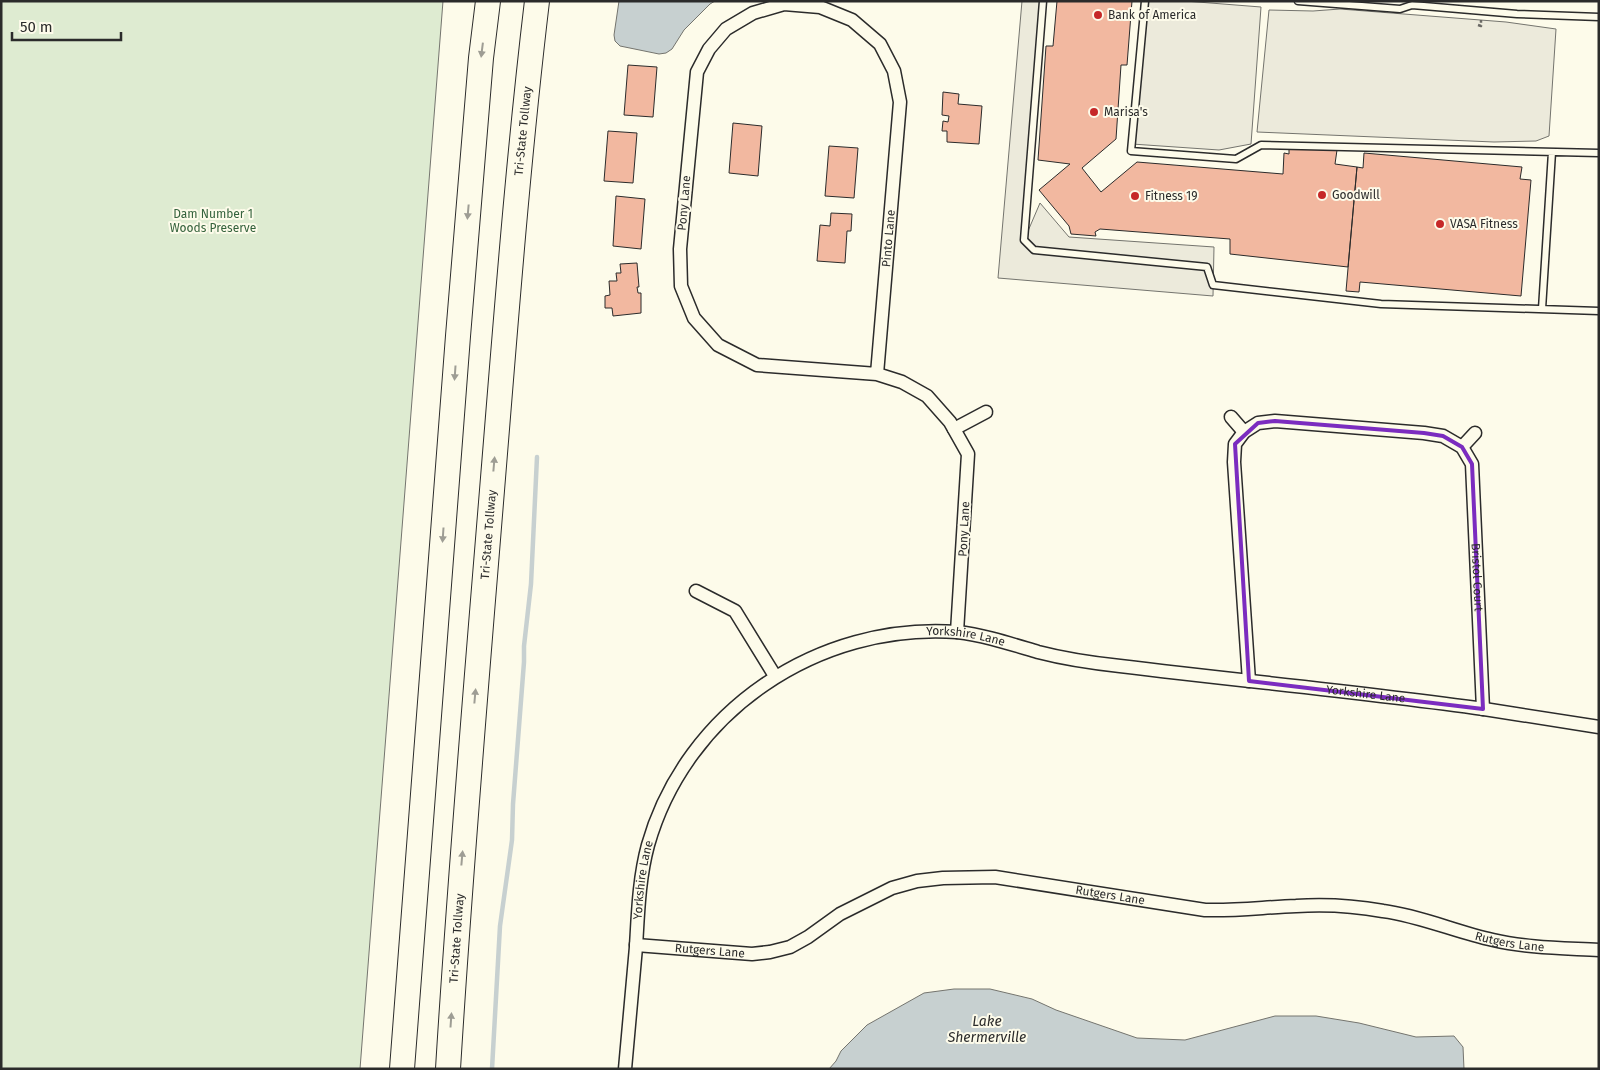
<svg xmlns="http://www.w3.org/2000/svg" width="1600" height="1070" viewBox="0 0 1600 1070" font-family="'Fira Sans',sans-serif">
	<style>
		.green { fill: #deebd1; stroke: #74746e }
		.parking { fill: #eceadb; stroke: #74746e }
		.water { fill: #c7d0d0; stroke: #74746e }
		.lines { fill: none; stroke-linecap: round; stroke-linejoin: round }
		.stream { stroke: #c7d0d0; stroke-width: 4.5 }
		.building { fill: #f2b8a0; stroke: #2b2b2b }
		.service-casing { stroke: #2b2b2b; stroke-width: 9 }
		.minor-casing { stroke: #2b2b2b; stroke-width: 15 }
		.motorway-casing { stroke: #2b2b2b; stroke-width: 26 }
		.path { stroke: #6a6964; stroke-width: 2.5; stroke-dasharray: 4 2.5; stroke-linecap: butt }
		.service { stroke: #fdfbea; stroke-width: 6 }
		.minor { stroke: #fdfbea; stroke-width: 12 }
		.motorway { stroke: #fdfbea; stroke-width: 24 }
		.oneway { fill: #9e9d94 }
		.marked { fill: none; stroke: #7b2cbf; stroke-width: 4; stroke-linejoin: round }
		.poi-dot { fill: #c62828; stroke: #fdfbea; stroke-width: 2 }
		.labels { text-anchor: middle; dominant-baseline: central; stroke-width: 4; stroke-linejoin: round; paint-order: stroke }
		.poi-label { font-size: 12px; fill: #2b2b2b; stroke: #fdfbea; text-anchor: start }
		.street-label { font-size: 12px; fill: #2b2b2b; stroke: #fdfbea }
		.park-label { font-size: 12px; fill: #34623c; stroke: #fdfbea }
		.water-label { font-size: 14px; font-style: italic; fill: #2b2b2b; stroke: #fdfbea }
	</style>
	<rect width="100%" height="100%" fill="#fdfbea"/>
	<!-- green -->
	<path class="green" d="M1 1H443L360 1069H1Z"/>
	<!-- parking -->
	<path class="parking" d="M1022 1H1043L1025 238 1040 203 1069 237 1214 247 1213 296 998 278Z
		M1145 1H1185L1261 7 1251 144 1219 150 1132 144Z
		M1340 9 1506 22 1556 29 1549 136 1536 141 1494 142 1257 132 1269 10 1313 11Z"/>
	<!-- water -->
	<path class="water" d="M619 1H715L710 4 684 30 672 49 666 53 659 54 620 46 615 41 614 35Z
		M954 989H990L1032 999 1056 1010 1137 1038 1185 1040 1275 1016H1316L1359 1023 1416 1037 1454 1036 1463 1047 1464 1069H829L836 1061 841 1051 867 1025 924 993Z"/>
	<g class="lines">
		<!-- stream -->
		<path class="stream" d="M492 1069 500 926 512 840 513 804 524 662V646L531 584 537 457"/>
	</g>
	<!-- building -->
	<path class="building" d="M1057 1H1132L1127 65H1121L1116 139 1082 168 1101 192 1137 162 1283 174 1284 153 1289 154V147L1337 150 1335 164 1357 167 1348 267 1230 254V239L1100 229 1095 232 1096 236 1071 234 1069 226 1039 190 1070 164 1038 160 1046 46H1053Z
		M628 65 657 67 653 117 624 115Z
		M943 92 959 94 958 104 982 106 979 144 947 142V131H942L943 121 948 122 949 116 942 115Z
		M733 123 762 126 758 176 729 173Z
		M608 131 637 133 633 183 604 181Z
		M829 146 858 148 854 198 825 196Z
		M1364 153 1522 167 1520 179 1531 180 1521 296 1360 282 1359 292 1346 291 1357 167 1363 168Z
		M616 196 645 199 641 249 613 246Z
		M831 213 852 214 851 231H847L845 263 817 261 820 225 830 226Z
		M637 263 639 287H637L638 293H641V313L613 316 612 308H605V296L610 295 609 281H617L616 273H621L620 264Z"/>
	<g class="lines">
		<!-- service casing -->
		<g class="service-casing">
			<path id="service" d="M1043 1 1024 240 1034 250 1207 267 1213 285 1381 304 1599 311
				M1145 1 1131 151 1236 159 1261 145 1599 153
				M1298 1 1400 9 1412 5 1517 14 1599 17
				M1542 309 1552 152"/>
		</g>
		<!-- minor casing -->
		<g class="minor-casing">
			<g id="minor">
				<path id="s1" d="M877 374 900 102 894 71 880 44 852 20 820 7 784 4 753 13 726 29 709 49 697 72 680 249 681 286 694 318 718 345 757 365 877 374 902 382 927 396 950 422 968 454 957 632"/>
				<path d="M1231 417 1244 432"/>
				<path d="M954 429 986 412"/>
				<path d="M1462 447 1475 433"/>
				<path d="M696 591 735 611 775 676"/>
				<path id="s2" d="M1249 681 1234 462 1235 444 1244 432 1258 423 1275 421 1424 433 1443 436 1462 447 1472 464 1483 709"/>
				<path id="s3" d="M636 945 752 954 770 952 790 947 808 937 840 914 892 888 917 881 943 878 995 877 1205 910C1236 911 1266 907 1296 906 1325 904 1355 906 1383 911 1421 916 1456 932 1493 940 1527 948 1564 948 1599 950"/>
				<path id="s4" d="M625 1069C629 1028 632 988 636 947 638 913 639 878 648 845 686 711 818 622 957 632 984 635 1011 644 1038 652 1065 659 1092 663 1120 666 1241 681 1363 692 1484 709 1523 715 1561 721 1599 727"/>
			</g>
		</g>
		<!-- motorway casing -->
		<g class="motorway-casing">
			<g id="motorway">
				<path d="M402 1069 458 336 481 58 488 1"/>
				<path id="s5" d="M448 1069C460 872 477 675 493 478 506 319 518 160 537 1"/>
			</g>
		</g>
		<!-- path -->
		<path class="path" d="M1478 25 1481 26V20"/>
		<!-- service -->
		<use href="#service" class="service"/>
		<!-- minor -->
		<use href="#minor" class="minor"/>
		<!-- motorway -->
		<use href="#motorway" class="motorway"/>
	</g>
	<!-- one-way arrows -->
	<defs><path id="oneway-solid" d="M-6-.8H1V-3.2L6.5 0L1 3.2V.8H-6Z" transform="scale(1.25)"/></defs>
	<g class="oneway">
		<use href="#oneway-solid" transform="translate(482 50) rotate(97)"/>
		<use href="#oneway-solid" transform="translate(468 212) rotate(95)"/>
		<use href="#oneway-solid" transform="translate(455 373) rotate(94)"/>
		<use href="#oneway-solid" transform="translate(494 464) rotate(-85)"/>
		<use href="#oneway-solid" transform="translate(443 535) rotate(94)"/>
		<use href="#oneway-solid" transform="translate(475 696) rotate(-85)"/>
		<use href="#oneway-solid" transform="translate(462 858) rotate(-85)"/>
		<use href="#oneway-solid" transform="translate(451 1020) rotate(-86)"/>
	</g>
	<!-- marked area -->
	<path class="marked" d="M1275 421 1424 433 1443 436 1462 447 1472 464 1483 709 1249 681 1235 444 1258 423Z"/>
	<!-- markers -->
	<g class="poi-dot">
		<circle cx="1098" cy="15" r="5"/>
		<circle cx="1094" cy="112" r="5"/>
		<circle cx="1322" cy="195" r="5"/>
		<circle cx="1135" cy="196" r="5"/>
		<circle cx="1440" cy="224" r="5"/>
	</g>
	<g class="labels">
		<!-- poi labels -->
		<g class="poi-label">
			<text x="1108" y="15">Bank of America</text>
			<text x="1104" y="112">Marisa's</text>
			<text x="1332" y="195">Goodwill</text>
			<text x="1145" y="196">Fitness 19</text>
			<text x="1450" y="224">VASA Fitness</text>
		</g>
		<!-- street labels -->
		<g class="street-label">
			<text stroke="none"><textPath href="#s5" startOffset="941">Tri-State Tollway</textPath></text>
			<text transform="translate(684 203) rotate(-85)">Pony Lane</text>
			<text stroke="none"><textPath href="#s1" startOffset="136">Pinto Lane</textPath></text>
			<text transform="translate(964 529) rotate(-87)">Pony Lane</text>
			<text stroke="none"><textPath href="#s5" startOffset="536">Tri-State Tollway</textPath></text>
			<text stroke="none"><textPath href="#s2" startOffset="610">Bristol Court</textPath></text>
			<text stroke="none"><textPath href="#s4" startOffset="640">Yorkshire Lane</textPath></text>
			<text stroke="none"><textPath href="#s4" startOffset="1045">Yorkshire Lane</textPath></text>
			<text stroke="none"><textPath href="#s4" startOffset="190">Yorkshire Lane</textPath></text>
			<text stroke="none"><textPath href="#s3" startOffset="494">Rutgers Lane</textPath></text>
			<text stroke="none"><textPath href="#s5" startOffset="131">Tri-State Tollway</textPath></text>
			<text stroke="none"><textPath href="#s3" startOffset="899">Rutgers Lane</textPath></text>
			<text stroke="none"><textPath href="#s3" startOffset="74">Rutgers Lane</textPath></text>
		</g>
		<!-- park labels -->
		<g class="park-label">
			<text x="213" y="214">Dam Number 1<tspan x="213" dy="14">Woods Preserve</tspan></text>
		</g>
		<!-- water labels -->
		<g class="water-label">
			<text x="987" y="1021">Lake<tspan x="987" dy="16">Shermerville</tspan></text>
		</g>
	</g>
	<!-- border -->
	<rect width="1600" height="1070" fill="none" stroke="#2b2b2b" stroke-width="5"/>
	<!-- scale -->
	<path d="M12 32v8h109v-8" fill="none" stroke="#2b2b2b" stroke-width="2.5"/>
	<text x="20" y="32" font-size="15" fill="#2b2b2b" stroke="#fdfbea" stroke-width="4" paint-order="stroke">50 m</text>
</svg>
